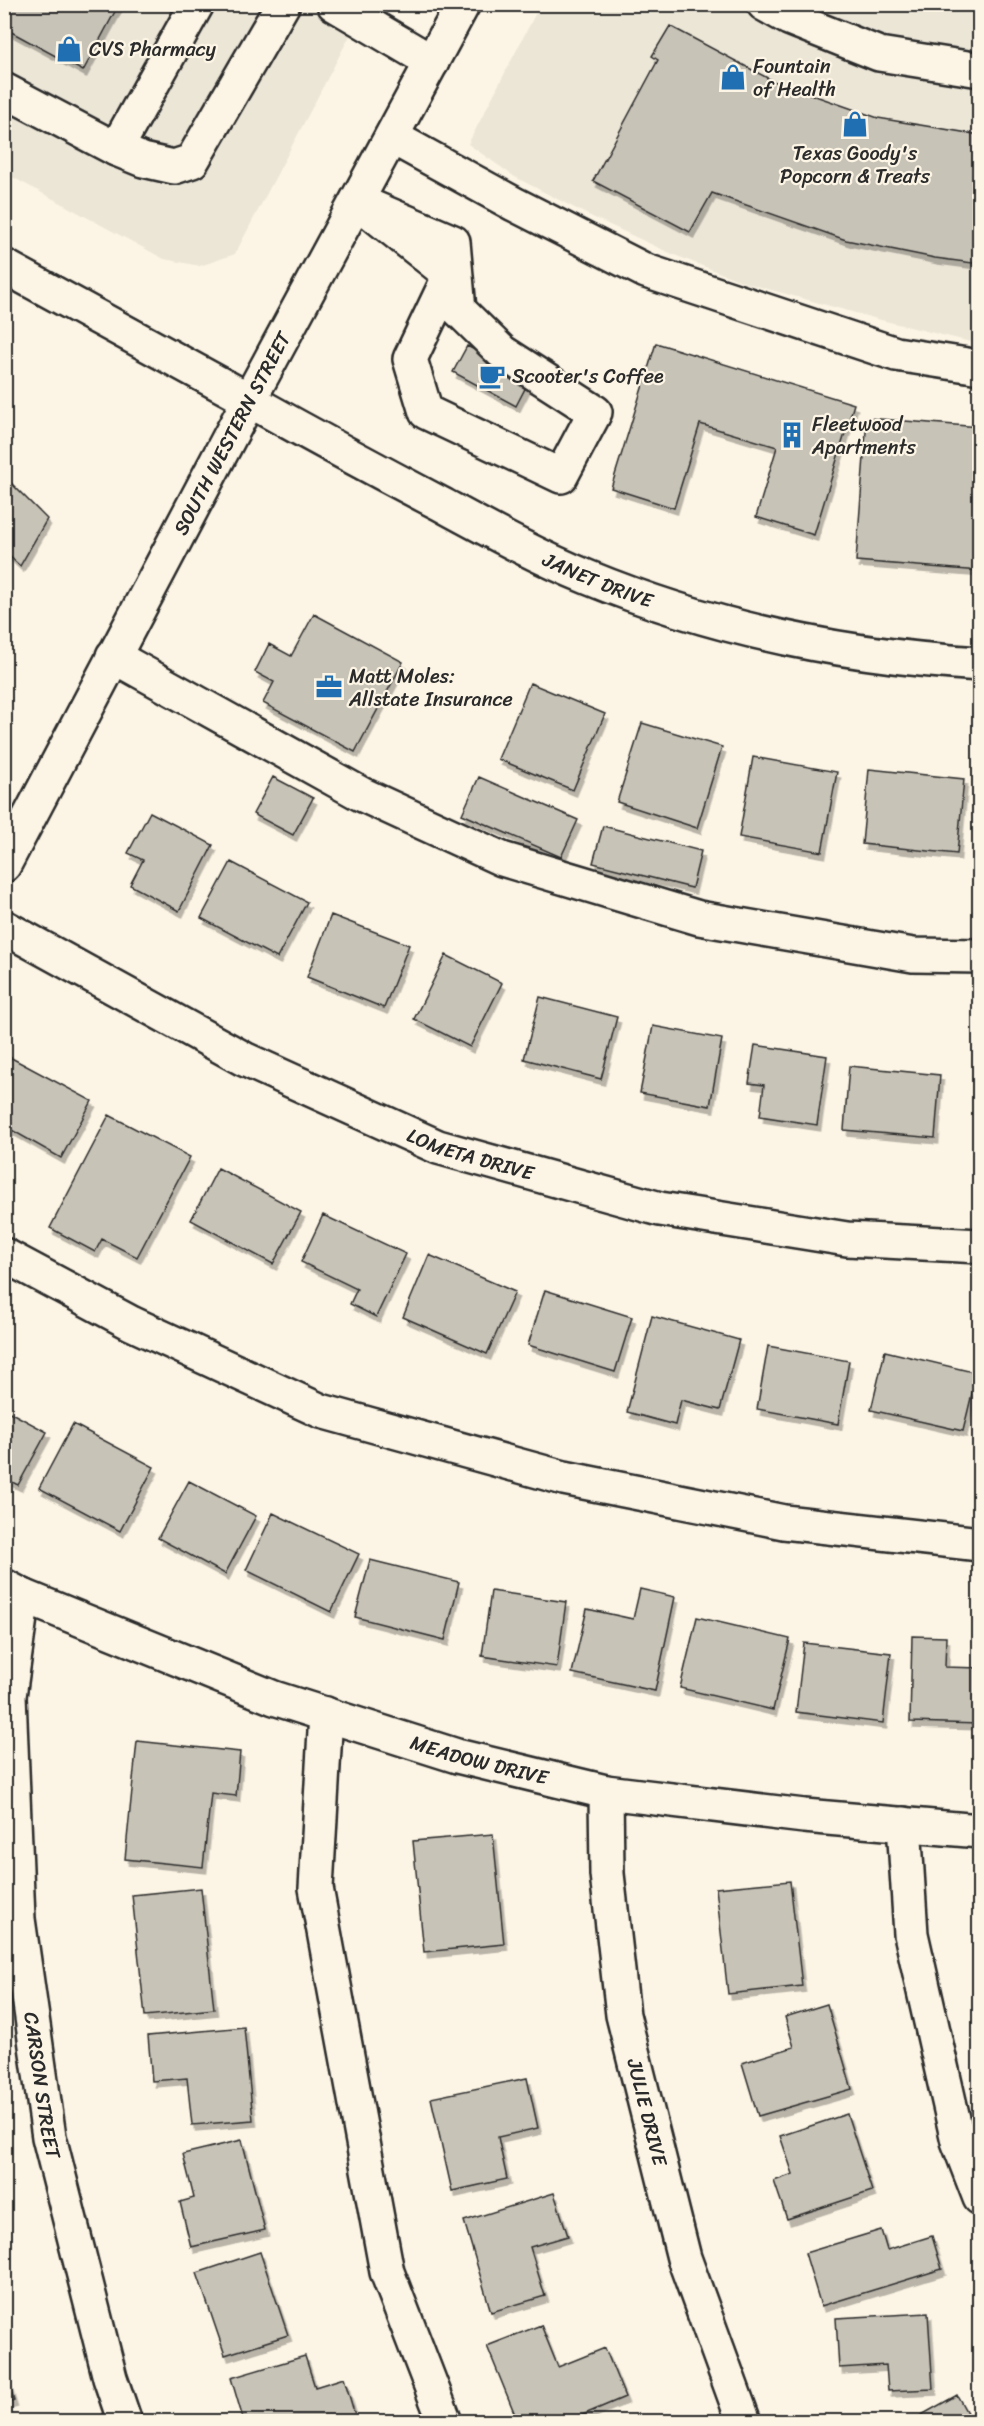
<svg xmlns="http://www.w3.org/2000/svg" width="984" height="2426" viewBox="0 0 984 2426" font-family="Sriracha,sans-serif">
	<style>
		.built { fill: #ece6d7 }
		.building { fill: #c8c3b7; stroke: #2b2b2b; stroke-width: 1.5; filter: url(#shadow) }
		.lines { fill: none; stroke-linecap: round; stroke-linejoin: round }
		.minor-casing { stroke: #2b2b2b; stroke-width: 38 }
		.major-casing { stroke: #2b2b2b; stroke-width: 38 }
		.minor { stroke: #fcf5e5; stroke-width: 33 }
		.major { stroke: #fcf5e5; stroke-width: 33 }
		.labels { text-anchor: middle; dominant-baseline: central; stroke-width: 4.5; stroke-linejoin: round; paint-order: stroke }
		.poi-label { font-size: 20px; fill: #2b2b2b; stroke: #fcf5e5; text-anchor: start }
		.street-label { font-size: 20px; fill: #2b2b2b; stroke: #fcf5e5 }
	</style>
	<defs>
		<filter id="shadow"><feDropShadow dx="3.5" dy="6" stdDeviation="0" flood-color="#0004"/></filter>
	</defs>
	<rect width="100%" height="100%" fill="#fcf5e5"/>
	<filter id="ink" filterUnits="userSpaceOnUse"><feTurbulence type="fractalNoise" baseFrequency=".0167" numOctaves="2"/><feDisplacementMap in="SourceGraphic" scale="12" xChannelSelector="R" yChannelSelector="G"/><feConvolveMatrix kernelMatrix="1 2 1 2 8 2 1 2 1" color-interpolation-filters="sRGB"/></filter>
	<g filter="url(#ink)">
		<!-- built -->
		<path class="built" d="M4 5H366L235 254 200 266 164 259 5 173Z
			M540 5H979V344L881 320 746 283 672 254 586 214 515 177 468 144Z"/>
		<!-- building -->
		<path class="building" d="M4 4H119L83 71 4 28Z
			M670 26 773 81 878 118 980 135V264L935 258 846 240 712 193 690 232 593 181 658 60 652 56Z
			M656 343 854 404 814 535 756 517 777 447 700 424 674 508 611 488Z
			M467 346 530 379 516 406 453 372Z
			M867 418 980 427V571L856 561Z
			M4 476 47 519 20 566 4 551Z
			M314 614 403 662 355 752 263 703 274 682 255 672 269 644 291 656Z
			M530 683 605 714 573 790 498 759Z
			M642 723 722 747 697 828 617 802Z
			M753 757 837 772 822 852 739 837Z
			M869 769 964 779 957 854 862 844Z
			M273 777 313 798 293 835 253 814Z
			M479 777 578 820 561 857 462 814Z
			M150 812 213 845 179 911 130 885 143 860 128 853Z
			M603 826 701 851 692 888 593 863Z
			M231 862 307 902 277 958 201 918Z
			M331 915 409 945 384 1008 307 977Z
			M446 955 502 983 470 1047 414 1019Z
			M540 997 617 1017 601 1079 524 1059Z
			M653 1026 722 1039 710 1106 640 1093Z
			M755 1045 827 1056 817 1125 760 1116 764 1085 749 1083Z
			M4 1054 92 1101 61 1158 10 1129 4 1139Z
			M849 1066 940 1075 935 1138 844 1130Z
			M976 1078H980V1141H975Z
			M109 1115 190 1157 137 1257 102 1239 95 1252 50 1228Z
			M218 1168 301 1212 273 1264 191 1220Z
			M323 1215 406 1254 376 1317 350 1304 357 1289 301 1262Z
			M429 1255 515 1292 487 1354 403 1317Z
			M545 1290 632 1317 615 1372 528 1345Z
			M652 1316 739 1340 720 1410 681 1400 675 1425 627 1412Z
			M768 1346 849 1361 838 1424 757 1409Z
			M885 1351 977 1373 963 1431 871 1410Z
			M4 1409 47 1432 18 1485 4 1478Z
			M73 1424 154 1467 120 1531 39 1488Z
			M189 1481 256 1516 225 1574 158 1538Z
			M273 1513 359 1554 331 1612 246 1570Z
			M370 1560 459 1582 445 1640 355 1617Z
			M640 1589 675 1597 655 1691 572 1673 587 1609 633 1619Z
			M491 1591 566 1602 557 1667 482 1656Z
			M697 1617 790 1639 773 1710 680 1688Z
			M912 1636 946 1637 945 1667 980 1668V1724L910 1722Z
			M804 1643 891 1653 883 1723 796 1712Z
			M137 1741 240 1752 236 1796 211 1793 203 1867 125 1859Z
			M493 1834 504 1944 424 1952 413 1841Z
			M790 1881 802 1986 728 1994 716 1888Z
			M201 1888 214 2009 145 2016 132 1895Z
			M827 2004 852 2089 758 2116 742 2063 794 2047 785 2017Z
			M244 2027 253 2120 192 2125 187 2078 152 2081 148 2036Z
			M527 2078 538 2128 498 2137 507 2179 452 2191 431 2098Z
			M847 2114 872 2191 787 2219 774 2181 793 2174 780 2136Z
			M242 2140 265 2230 191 2247 180 2202 194 2198 183 2154Z
			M554 2193 568 2236 530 2247 545 2296 491 2312 464 2221Z
			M881 2230 887 2250 932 2236 942 2269 821 2306 805 2253Z
			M260 2252 288 2335 225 2355 197 2273Z
			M928 2313 933 2389 888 2391 886 2365 839 2368 836 2318Z
			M541 2325 558 2367 605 2348 625 2397 566 2422H518L487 2346Z
			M305 2356 315 2387 344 2378 357 2422H244L231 2378Z
			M4 2368 14 2401 4 2404Z
			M957 2395 972 2422H909Z"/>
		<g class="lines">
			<!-- minor casing -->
			<g class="minor-casing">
				<g id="minor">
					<path d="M334 4 432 62"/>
					<path d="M764 4 789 18 879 54 980 70"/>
					<path d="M4 90 116 149 197 4"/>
					<path d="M392 137 514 204 646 271 896 354 980 367"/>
					<path d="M116 149 143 160 174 167 192 161 283 4"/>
					<path d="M357 201 453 242 459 310 502 352 595 412 561 476 426 412 410 359 450 275Z"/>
					<path id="s1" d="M249 400C313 436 376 470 441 504 489 530 536 556 587 577 711 628 846 656 980 664"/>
					<path d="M113 656 361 794 502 859 699 918 913 955 980 956"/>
					<path id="s2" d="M4 927 244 1059 438 1147 660 1209 847 1239 980 1246"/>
					<path d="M4 1255 131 1323 321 1411 564 1478 784 1522 980 1544"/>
					<path id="s3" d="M4 1586 23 1596 274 1698 457 1756 606 1792 804 1816 980 1831"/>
					<path id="s4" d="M23 1596 9 1696 18 1919 49 2137 110 2378 125 2422"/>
					<path d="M326 1714 316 1888 387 2272 445 2422"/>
					<path id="s5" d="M606 1792 607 1874 623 2015 684 2258 744 2422"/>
					<path d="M904 1824 911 1934 958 2141 980 2198"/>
				</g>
			</g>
			<!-- major casing -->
			<g class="major-casing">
				<g id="major">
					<path d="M4 266 249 400"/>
					<path id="s6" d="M4 865 249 400 463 4"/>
				</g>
			</g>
			<!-- minor -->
			<use href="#minor" class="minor"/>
			<!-- major -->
			<use href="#major" class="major"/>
		</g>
	</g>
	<!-- icons -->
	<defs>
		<g id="shop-bare" transform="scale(2.07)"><path d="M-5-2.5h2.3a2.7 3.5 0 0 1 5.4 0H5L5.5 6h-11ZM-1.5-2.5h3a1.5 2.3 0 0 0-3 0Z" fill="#1f6fb2" stroke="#fcf5e5" stroke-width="2.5" paint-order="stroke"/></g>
		<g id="cafe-bare" transform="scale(2.07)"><path d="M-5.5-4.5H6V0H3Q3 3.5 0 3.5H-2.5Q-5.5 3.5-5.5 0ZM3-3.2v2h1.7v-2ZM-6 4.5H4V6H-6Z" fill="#1f6fb2" stroke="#fcf5e5" stroke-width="2.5" paint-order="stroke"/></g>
		<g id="building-bare" transform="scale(2.07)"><path d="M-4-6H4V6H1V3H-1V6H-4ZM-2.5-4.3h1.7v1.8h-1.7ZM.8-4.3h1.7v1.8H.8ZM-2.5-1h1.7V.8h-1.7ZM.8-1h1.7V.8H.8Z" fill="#1f6fb2" stroke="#fcf5e5" stroke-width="2.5" paint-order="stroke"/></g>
		<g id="office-bare" transform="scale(2.07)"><path d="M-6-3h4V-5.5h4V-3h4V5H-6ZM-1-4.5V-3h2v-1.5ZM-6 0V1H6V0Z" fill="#1f6fb2" stroke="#fcf5e5" stroke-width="2.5" paint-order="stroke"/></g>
	</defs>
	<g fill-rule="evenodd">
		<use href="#shop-bare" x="69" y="49"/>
		<use href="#shop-bare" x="733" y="77"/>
		<use href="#shop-bare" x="855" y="124"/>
		<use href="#cafe-bare" x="492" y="376"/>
		<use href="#building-bare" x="792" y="435"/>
		<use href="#office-bare" x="329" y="687"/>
	</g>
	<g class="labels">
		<!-- poi labels -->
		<g class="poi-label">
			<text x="89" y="49">CVS Pharmacy</text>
			<text x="753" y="66">Fountain<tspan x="753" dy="23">of Health</tspan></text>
			<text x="855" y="153" text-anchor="middle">Texas Goody's<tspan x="855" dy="23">Popcorn &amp; Treats</tspan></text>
			<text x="512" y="376">Scooter's Coffee</text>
			<text x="812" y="424">Fleetwood<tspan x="812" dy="23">Apartments</tspan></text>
			<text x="349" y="676">Matt Moles:<tspan x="349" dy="23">Allstate Insurance</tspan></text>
		</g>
		<!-- street labels -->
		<g class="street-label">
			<text stroke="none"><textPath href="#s6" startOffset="488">SOUTH WESTERN STREET</textPath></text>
			<text stroke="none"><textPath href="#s1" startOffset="393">JANET DRIVE</textPath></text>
			<text stroke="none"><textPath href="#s2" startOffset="520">LOMETA DRIVE</textPath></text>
			<text stroke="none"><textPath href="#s3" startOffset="507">MEADOW DRIVE</textPath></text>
			<text stroke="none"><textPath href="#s4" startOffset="492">CARSON STREET</textPath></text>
			<text stroke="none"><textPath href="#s5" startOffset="324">JULIE DRIVE</textPath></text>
		</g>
	</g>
	<!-- margin -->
	<rect width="984" height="2426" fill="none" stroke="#fcf5e5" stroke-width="24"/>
	<rect x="12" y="12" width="960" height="2402" fill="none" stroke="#2b2b2b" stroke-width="2" filter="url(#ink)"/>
</svg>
